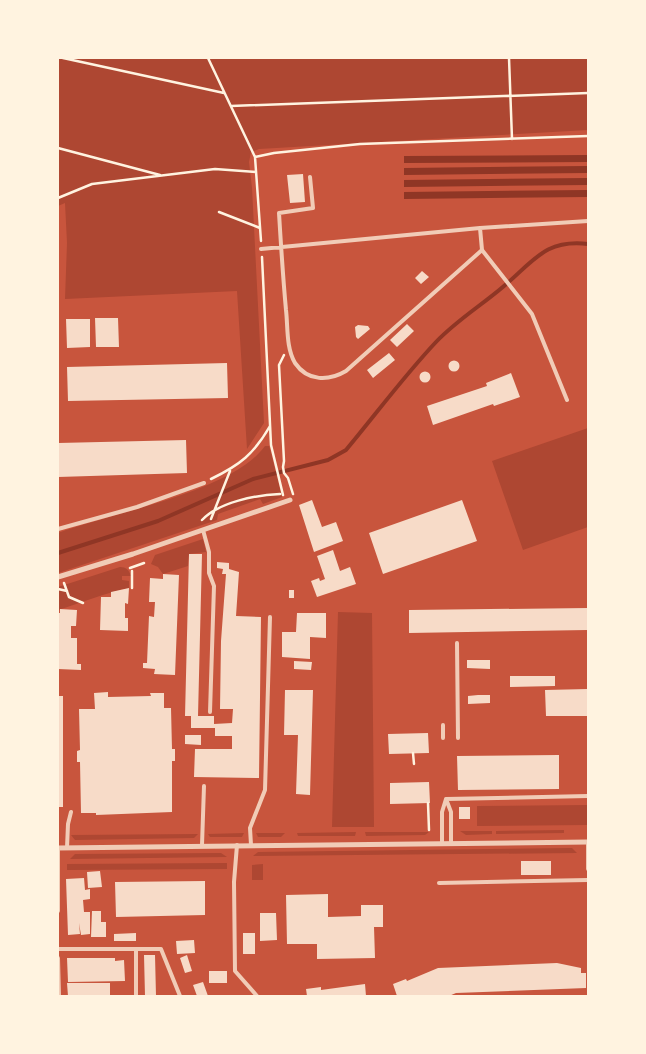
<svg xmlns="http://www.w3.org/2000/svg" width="646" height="1054" viewBox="0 0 646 1054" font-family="'Fira Sans Condensed',sans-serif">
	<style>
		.green { fill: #ae4732 }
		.water { fill: #8f3625 }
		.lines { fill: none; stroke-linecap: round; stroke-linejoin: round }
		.stream { stroke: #8f3625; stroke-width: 4 }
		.building { fill: #f7dbc8 }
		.path { stroke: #fff3e0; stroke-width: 2.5 }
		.service { stroke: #f1ccb7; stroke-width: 4 }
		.minor { stroke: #f1ccb7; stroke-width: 5 }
	</style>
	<rect width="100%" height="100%" fill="#c8553d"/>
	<!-- green -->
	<path class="green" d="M58 58H588V130L259 149 251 152 249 162 252 188 264 423 247 449 237 291 65 299 67 243 65 203 58 206Z
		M588 428V527L523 550 492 461Z
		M265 446H269L270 449 282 497 263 504 260 499 218 514 217 520 58 573V533C111 513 232 492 265 446Z
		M203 539 206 552 189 554 188 566 163 574 158 567 151 564 155 555Z
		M120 567C126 567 129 570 131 576H122V580L129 581V588C105 593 81 603 58 610V587Z
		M338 612 372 613 374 827H332Z
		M588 805V825L477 826V806Z
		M564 830V833L496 834V831Z
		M460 831H492V834L466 835Z
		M356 832 355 836H298L297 833Z
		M365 832H429L425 835 366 836Z
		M244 833 242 837H210L208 834Z
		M256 833H285L281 837H258Z
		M198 834 194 838 75 840 71 835Z
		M572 848 577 853 253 856 258 852Z
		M221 853 227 857 70 859 75 854Z
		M227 863V869L67 870V864Z
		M263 864V880H252V865Z"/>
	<!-- water -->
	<path class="water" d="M588 155V162L404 163V156Z
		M588 166V173L404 175V168Z
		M588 178V185L404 187V180Z
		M588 190V197L404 199V192Z"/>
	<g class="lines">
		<!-- stream -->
		<path class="stream" d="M58 553 158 521 253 479 328 460 346 450C376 414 404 376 436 342 457 320 482 305 504 286 534 261 545 239 588 244"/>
	</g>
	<!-- building -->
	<path class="building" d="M303 174 305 202 290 203 287 175Z
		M422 271 429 277 421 284 415 278Z
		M95 318H118L119 347H96Z
		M66 319H90V347L67 348Z
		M407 324 414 331 397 347 390 340Z
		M358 325 368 326 370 329 358 339 356 337 355 327Z
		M389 353 395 360 373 378 367 370Z
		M448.5 366a5.5 5.5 0 1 1 11 0a5.5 5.5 0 1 1-11 0Z
		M227 363 228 398 68 401 67 367Z
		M419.5 377a5.5 5.5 0 1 1 11 0a5.5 5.5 0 1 1-11 0Z
		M511 373 520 397 494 406 493 404 433 425 427 406 487 386 486 383Z
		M186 440 187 473 58 477V443Z
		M312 500 322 527 336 522 343 541 314 552 299 505Z
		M462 500 477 541 383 574 369 533Z
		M333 550 340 571 350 567 356 584 317 597 311 581 319 578 320 581 325 579 317 556Z
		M189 554H202L198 716H214V724L232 723 233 709H220L221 641 226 574H222L223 569 217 568V562L229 563V569L239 572 236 616 261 617 259 778 194 777 195 749H232V736H215V728H191V716H185Z
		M163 574 179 575 175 675 154 674 155 669 143 668V663H147L149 616 154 617 155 602H149L150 578 163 579Z
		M129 588 128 604 125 603V618H128V631L100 630 101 597H111V592Z
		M289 590H294V598H289Z
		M588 608V630L409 633V610Z
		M60 609 77 610 76 626H71V638H77V664H81V670L58 669V613H60Z
		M297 613H326V638L310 637V659L282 657V632H296Z
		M467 660H490V669L467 668Z
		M294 661 312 662 311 670 294 669Z
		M510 676H555V686L510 687Z
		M588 689V716H546L545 690Z
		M285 690H313L310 795 296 794 298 735H284Z
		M108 692V697L151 696 150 693H164V708H171L172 749H175V761H172V812L96 815V813H81L80 762H77V751L80 750 79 709H95L94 693Z
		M478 695H490V703L468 704V696Z
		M58 696H63V807H58Z
		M428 733 429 753 389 754 388 734Z
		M185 735H201V745L185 744Z
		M559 755V789L458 790 457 756Z
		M429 782 430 803 390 804V783Z
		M459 807H470V819H459Z
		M521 861H551V875H521Z
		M100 871 102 887 88 888 87 872Z
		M84 878 85 890 90 889V899L83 900 84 912H90V934L81 935 79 923 80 934 68 935 66 879Z
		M205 881V915L116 917 115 882Z
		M328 894V917L361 916V905H383V927H374L375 958 317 959V944H287L286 895Z
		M92 911H101V922H106V937H91Z
		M260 913H276L277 940 260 941Z
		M136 933V941H114V934Z
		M243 933H255V954H243Z
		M194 940 195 953 177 954 176 941Z
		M144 955H155L156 996H145Z
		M187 955 192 971 185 973 180 958Z
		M67 958H115V961L124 960 125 981 68 982Z
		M557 963 581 968V973H586V988L456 993 449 996H397L393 984 406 979 407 981 438 968Z
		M209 971H227V983H209Z
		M203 982 208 996H197L193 985Z
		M67 983H110V995L68 996Z
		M365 984 366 996H307L306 989 321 987V990Z"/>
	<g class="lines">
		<!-- path -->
		<path class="path" d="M63 58 224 93
			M208 58 255 157
			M509 58 512 139
			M231 106 588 93
			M58 148 160 175
			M58 198 92 184 215 169 256 172
			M219 212 260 228
			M261 241 255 157 274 153 360 144 588 136
			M262 257 271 445 283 495
			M284 355 279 365 284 461 283 467 284 473 288 478 293 494
			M211 479C240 465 254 454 270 426
			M211 519 230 471
			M202 520C219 502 256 495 280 494
			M130 568 144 563
			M132 571V588
			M64 583 69 597 83 603
			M58 589 67 591
			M413 753 414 764
			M428 803 429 830"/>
		<!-- service -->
		<path class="service" d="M310 177 313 208 279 213C281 246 283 278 286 310 288 327 286 348 295 363 308 382 329 381 346 371L482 250 480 228
			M261 249 480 228 588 221
			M482 250 532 314 567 400
			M58 529 137 507 204 483
			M203 530 209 552V573L214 586 210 712
			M457 643 458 738
			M443 725V738
			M446 799 588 796
			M446 799 451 812V843
			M588 842V869
			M442 843V812L446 799
			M202 845 204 786
			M237 845 234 882 235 971 257 996
			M251 845 250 828 265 790 270 617
			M67 848 68 824 71 812
			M439 883 588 880
			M58 911V848
			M58 949H161L180 996
			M58 958 59 996
			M136 996V949"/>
		<!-- minor -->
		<path class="minor" d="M58 577 133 554 290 500
			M58 848 588 842"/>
	</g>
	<!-- border -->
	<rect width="646" height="1054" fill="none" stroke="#fff3e0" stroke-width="118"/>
</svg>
